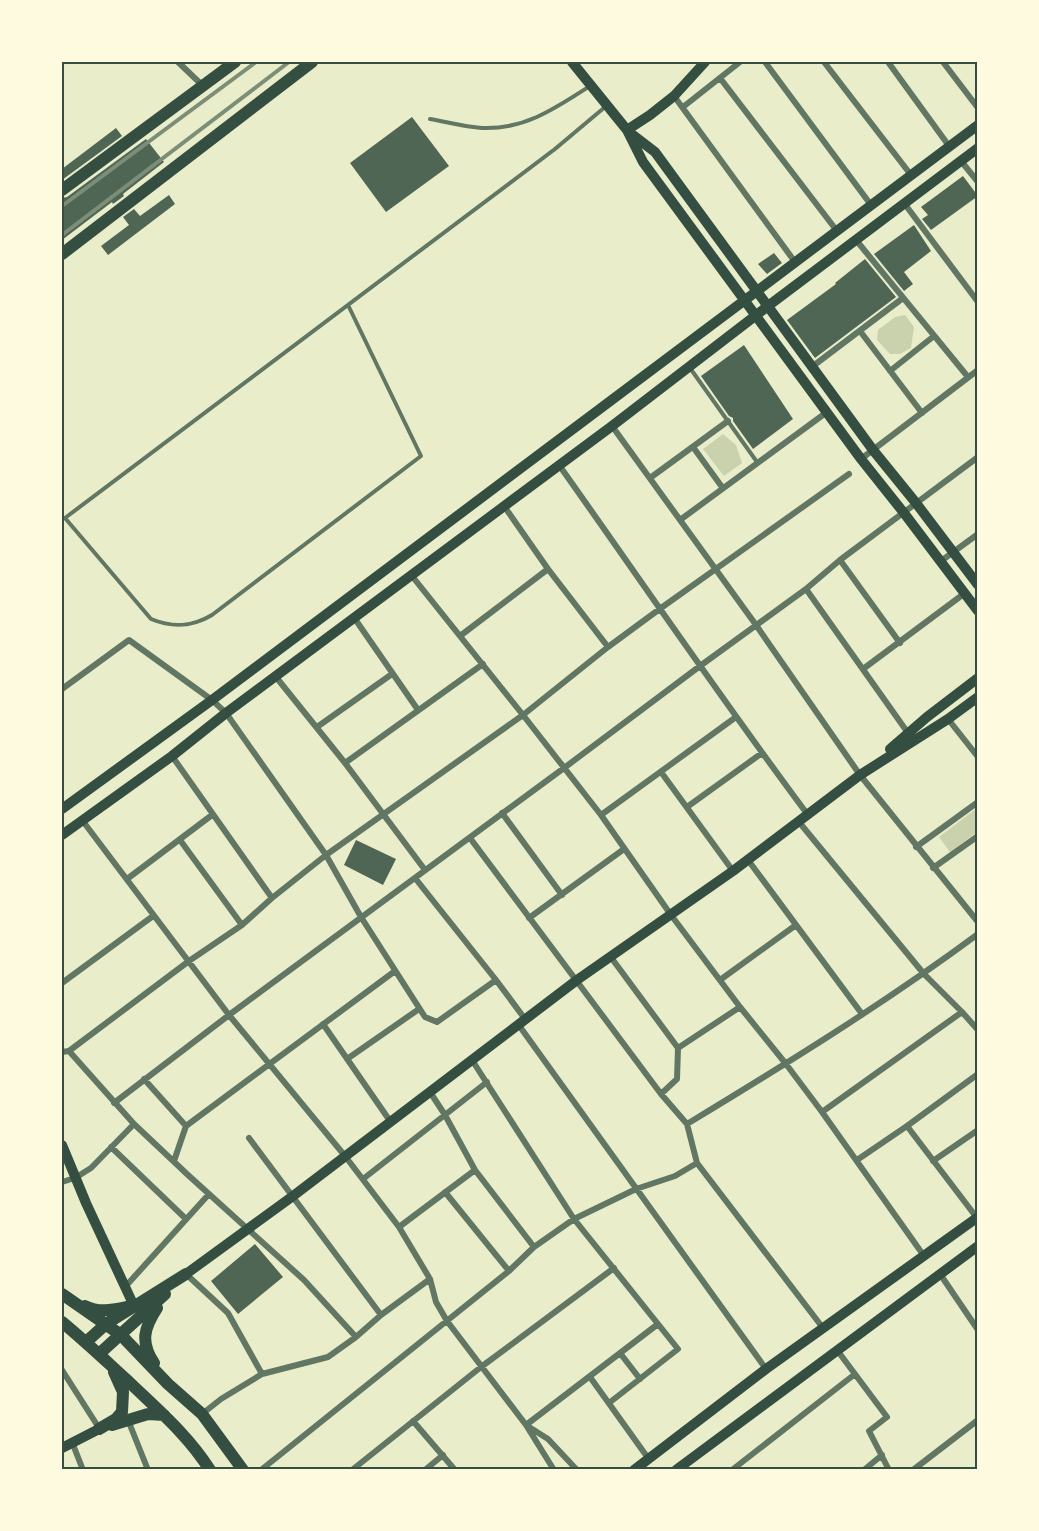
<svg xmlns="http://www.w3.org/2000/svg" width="1039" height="1531" viewBox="0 0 1039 1531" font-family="Inter,sans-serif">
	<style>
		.green { fill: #cad2ad }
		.building { fill: #4f6655 }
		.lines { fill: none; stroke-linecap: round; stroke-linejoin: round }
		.service { stroke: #617663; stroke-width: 4 }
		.minor { stroke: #617663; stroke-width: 6 }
		.secondary { stroke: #344e41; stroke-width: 10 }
		.primary { stroke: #344e41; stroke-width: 12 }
		.trunk { stroke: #344e41; stroke-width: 12 }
		.rail { stroke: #7c8e77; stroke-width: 4 }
		.neatline { fill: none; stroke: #344e41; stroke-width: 2 }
	</style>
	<rect width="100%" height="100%" fill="#e9edc9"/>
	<!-- green -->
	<path class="green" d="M905 315 914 327 911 348 900 354H890L877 340 878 330 895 317Z
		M723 434 736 445 742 463 724 476 703 449Z
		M977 808V832L950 852 939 837Z"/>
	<!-- building -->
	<path class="building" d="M412 117 449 166 386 212 350 163Z
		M116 128 122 136 62 180V169Z
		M146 139 164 162 123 194 124 196 113 204 112 202 62 240V198L67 197Z
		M963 176 978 196 931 230 922 219 928 215 921 207Z
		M169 195 175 204 108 255 101 246 129 225 123 217 134 209 140 216Z
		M914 225 931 251 904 272 913 284 904 291 874 254Z
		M774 253 782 263 767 274 758 264Z
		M865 259 896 297 815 358 787 320 836 284 835 283Z
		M744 345 793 419 753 449 733 421V418L729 416 701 376Z
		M356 840 396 859 383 885 344 865Z
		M255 1244 283 1277 238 1314 211 1281Z"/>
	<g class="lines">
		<!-- service -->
		<path class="service" d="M430 119C447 122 465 127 482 128 524 130 556 108 590 86
			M348 305 421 456 212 615C192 627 173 628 151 619L65 518 555 149 605 107
			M690 368 757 462"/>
		<!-- minor -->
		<path class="minor" d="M178 62 202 85
			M765 62 871 205
			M824 62 911 175
			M888 62 949 146
			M943 62 978 108
			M720 78 837 231
			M674 96 795 262
			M683 107 740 62
			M961 161 978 182
			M904 203 978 302
			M856 240 968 377
			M860 331 922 413
			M813 366 903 298
			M890 371 934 336
			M612 426 756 625 860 775 978 922
			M693 447 722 487
			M861 459 978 370
			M559 465C642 582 722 700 808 815
			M650 478 728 421
			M504 506 548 569 608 647
			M680 520 827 412
			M840 560 900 643
			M941 561 978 534
			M412 576 523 715 601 815 671 915 740 1007 786 1064 822 1112 924 1256
			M806 589 908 733
			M355 619 418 710
			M460 636 548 569
			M863 669 965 593
			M276 677 345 763 425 870
			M62 689 129 640 212 700 226 713 326 855 361 917 425 1017 437 1022 496 980
			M948 719 978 757
			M317 727 392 674
			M172 756 272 898
			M345 763 483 664
			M661 772 733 871
			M687 807 762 753
			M502 813 562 895
			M601 815 736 717
			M82 820 229 1015 345 1156 399 1227 430 1279 436 1302 447 1321 526 1425 554 1470
			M799 822 924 974 962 1012 978 1030
			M470 838 661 1094 687 1124
			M180 840 242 925
			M916 847 978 802
			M748 860 862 1014
			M933 868 978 836
			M415 878 496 980 525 1019
			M127 879 212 815
			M529 918 624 849
			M610 956 678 1048
			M720 980 796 925
			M62 983 153 916
			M323 1024 390 1121
			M518 1024 766 1369
			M69 1051 134 1124 188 1175 304 1280 356 1337
			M62 1052 69 1051 189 961 242 925 272 898 326 855 523 715 608 647 661 608 849 474
			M347 1059 419 1009
			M472 1060 574 1219 678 1349 609 1403
			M144 1079 186 1126
			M430 1092 445 1115 475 1170 534 1247
			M661 1094 677 1079 678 1048 740 1007
			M114 1103 229 1015 564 768 700 666 806 589 840 560 978 457
			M822 1112 962 1012
			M907 1126 977 1218
			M249 1138 381 1315
			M111 1147 186 1219
			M857 1160 907 1126 978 1074
			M174 1161 186 1126 395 971
			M933 1161 978 1130
			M697 1163 823 1328
			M363 1179 487 1082
			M62 1182 75 1178 91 1168 134 1124
			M445 1192 509 1271
			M399 1227 475 1170
			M186 1274 228 1313 262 1374
			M940 1274 978 1330
			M125 1287 209 1194
			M837 1350 887 1417 869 1431 889 1470
			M620 1353 640 1379
			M62 1370 99 1428
			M590 1377 648 1458
			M202 1414 221 1399 262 1374 328 1357 356 1337 381 1315 430 1279
			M128 1420 148 1470
			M413 1421 455 1470
			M526 1425 658 1324
			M529 1427 548 1439 577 1470
			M72 1442 83 1470
			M261 1470 509 1271 534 1247 574 1219 636 1189 675 1176 697 1163 687 1124C786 1064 885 1003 978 934
			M352 1470 481 1367 614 1268
			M425 1470 443 1455
			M732 1470 855 1374
			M864 1470 882 1455
			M913 1470 978 1420"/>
		<!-- secondary -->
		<path class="secondary" d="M572 62 627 130 643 162 861 459 904 513 978 611
			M627 130 650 115 674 96 705 62
			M629 132 655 152 873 450 916 503 978 585
			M890 749 927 717 978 678
			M62 809 212 700 978 125
			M62 835 172 756 226 713 612 426 768 306 978 148
			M62 1145 86 1203 134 1306
			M186 1274 293 1196 577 980 733 871 860 775 948 719 978 697
			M62 1448 99 1429
			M634 1470 766 1369 978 1217
			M676 1470 978 1246"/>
		<!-- primary -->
		<path class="primary" d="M62 1294 121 1335 168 1384 202 1414 243 1470
			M85 1306C99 1313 112 1310 127 1307
			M62 1322C85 1341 106 1361 128 1381 157 1409 188 1435 210 1470
			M86 1342 106 1324 186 1274
			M99 1354 165 1294
			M154 1363C140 1342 144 1328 157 1308
			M112 1425 148 1414 164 1415
			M99 1429 116 1419 122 1412 123 1392 114 1372"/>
		<!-- trunk -->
		<path class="trunk" d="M62 190 235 62
			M62 254 312 62"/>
		<!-- rail -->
		<path class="rail" d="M62 206 256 62
			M62 235 289 62"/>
	</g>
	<!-- border -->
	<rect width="1039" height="1531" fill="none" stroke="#fefae0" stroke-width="126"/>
	<rect x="63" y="63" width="913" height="1405" class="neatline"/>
</svg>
